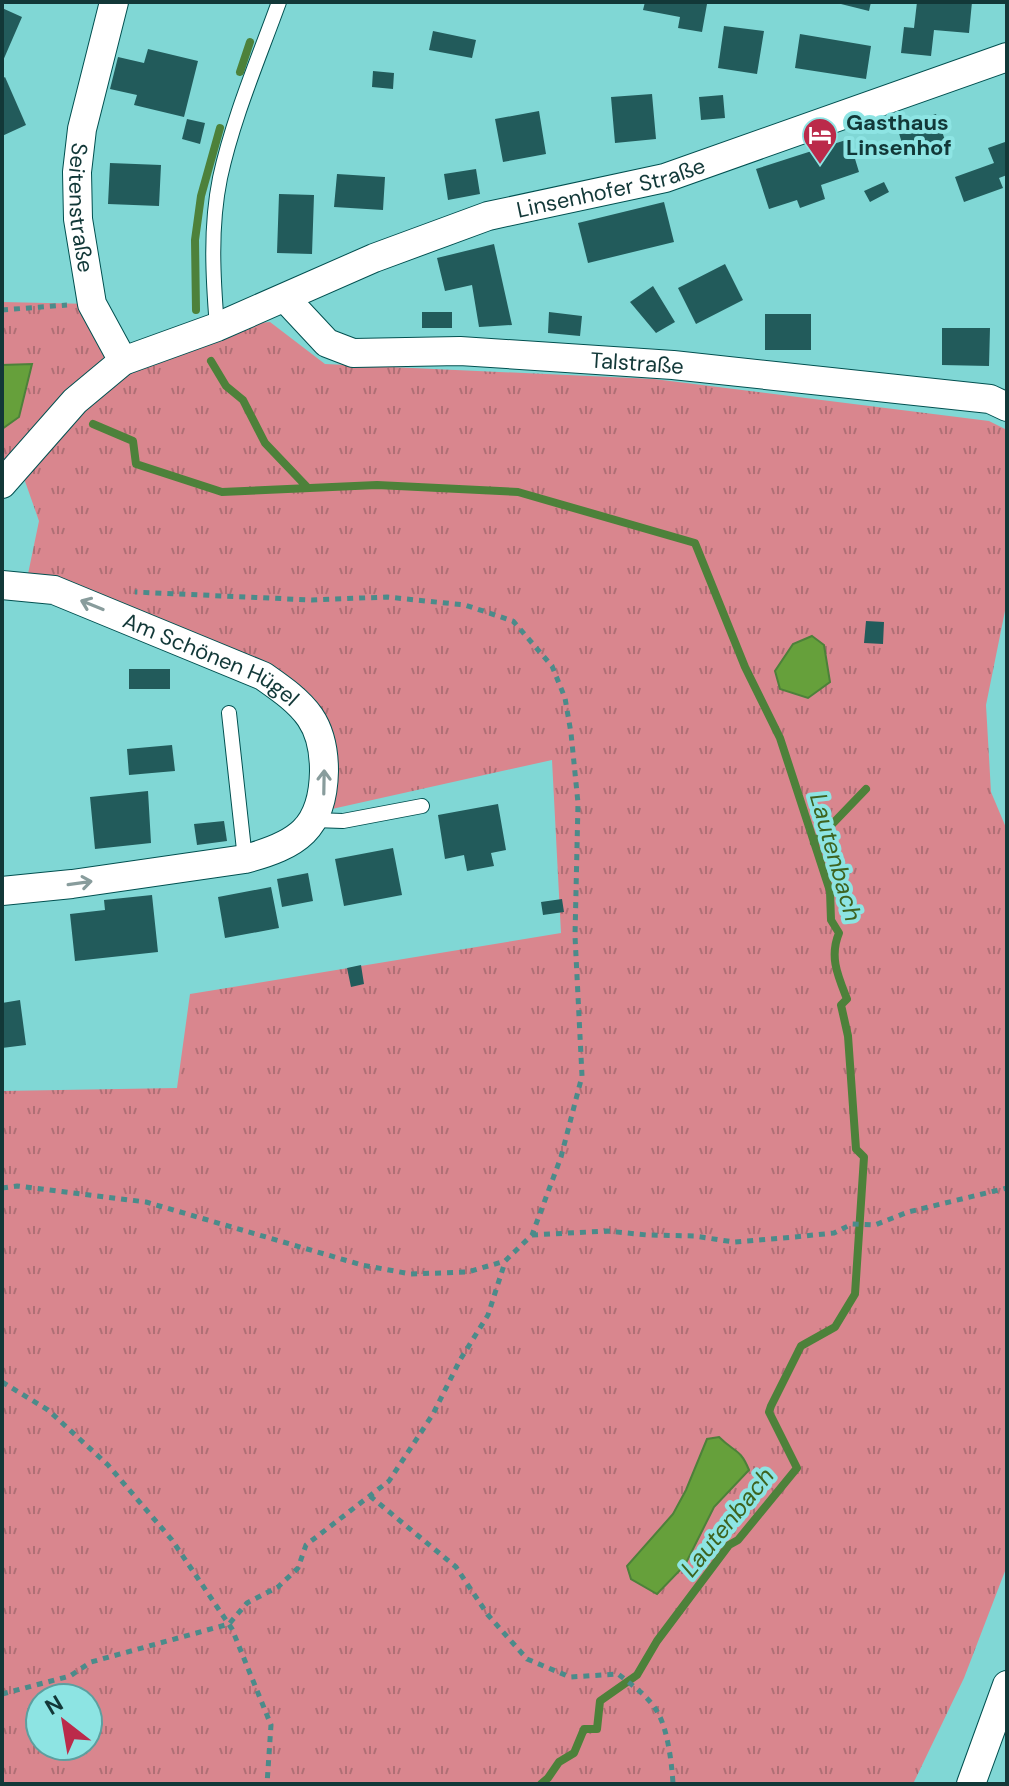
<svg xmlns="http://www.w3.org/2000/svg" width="1009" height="1786" viewBox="0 0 1009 1786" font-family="'DM Sans',sans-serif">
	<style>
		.grass { fill: url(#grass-tufts); fill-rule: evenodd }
		.water { fill: #66a03b; stroke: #4d813a; stroke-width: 2 }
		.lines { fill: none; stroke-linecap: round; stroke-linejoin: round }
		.stream { stroke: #4d813a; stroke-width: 8 }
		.building { fill: #225b5b }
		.service-casing { stroke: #005050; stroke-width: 16 }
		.minor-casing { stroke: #005050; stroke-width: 30 }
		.path { stroke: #4b8b8a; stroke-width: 5; stroke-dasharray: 6 6; stroke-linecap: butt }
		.service { stroke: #fff; stroke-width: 14 }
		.minor { stroke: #fff; stroke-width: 28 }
		.oneway { stroke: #889c9c }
		.labels { text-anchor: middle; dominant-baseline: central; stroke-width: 8; stroke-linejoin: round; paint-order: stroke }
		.poi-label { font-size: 22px; font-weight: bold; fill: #123838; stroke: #8de4e3; text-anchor: start }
		.street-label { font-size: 22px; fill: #123838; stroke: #8de4e3 }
		.water-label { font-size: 24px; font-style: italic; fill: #3d631f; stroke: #8de4e3 }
	</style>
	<defs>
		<pattern id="grass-tufts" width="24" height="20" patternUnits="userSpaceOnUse" patternTransform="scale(2)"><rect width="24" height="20" fill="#d9868e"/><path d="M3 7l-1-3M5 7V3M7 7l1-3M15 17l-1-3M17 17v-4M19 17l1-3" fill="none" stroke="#af6f75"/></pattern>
	</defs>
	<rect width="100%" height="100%" fill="#80d7d5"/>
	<!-- grass -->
	<path class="grass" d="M2 302 92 304 123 361 217 327 270 322 325 364 654 379 989 421 1007 430V601L986 705 991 792 1007 830V1566L964 1678 913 1784H2V1091L177 1088 190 994 561 933 552 760 314 813 312 740 281 701 28 574 39 521 20 467 2 484V429L19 417 32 365H2ZM40 1698H88V1746H40Z"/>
	<!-- water -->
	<path class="water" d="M32 364 19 417 2 429V365Z
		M812 636 824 645 830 682 808 698 780 689 775 671 793 644Z
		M719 1437C735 1453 740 1448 749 1470L714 1507 685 1565 657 1594 631 1579 627 1566 673 1514 686 1490 707 1439Z"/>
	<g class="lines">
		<!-- stream -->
		<path class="stream" d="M240 72 250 42
			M196 310 195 240 201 196 220 128
			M211 361 226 386 243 400 265 443 307 487
			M93 424 133 441 136 464 222 492 377 485 518 492 695 543 745 667 780 738 830 891 831 920 839 933C829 957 838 976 847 999L841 1005 848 1036 856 1149 864 1157 855 1294 835 1327 801 1346 771 1406 769 1412 797 1468 738 1540 729 1545 657 1641 637 1675 600 1701 597 1729H584L574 1753 559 1762 548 1778 541 1784
			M814 843 866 789"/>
	</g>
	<!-- building -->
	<path class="building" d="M645 2 707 4 702 32 678 28 680 17 643 10Z
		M833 2H871L869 11Z
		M917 2H972L969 33 934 30 931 56 901 53 904 27 914 28Z
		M2 8 22 17 2 63Z
		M724 26 764 31 757 74 718 68Z
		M433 31 476 40 472 58 429 50Z
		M800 34 871 46 866 79 795 68Z
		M148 49 198 61 184 117 134 105 137 95 110 89 118 57 144 63Z
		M373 71 394 73 393 89 372 87Z
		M5 77 26 125 2 136V79Z
		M652 94 656 139 615 143 611 97Z
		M723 95 725 118 701 120 699 97Z
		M539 111 546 154 503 162 495 119Z
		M936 114 947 146 907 159 897 127Z
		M187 119 205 123 200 144 182 139Z
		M849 139 859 172 821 185 825 199 800 208 797 200 769 209 756 169Z
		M1005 142 1007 175 999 178 1003 188 964 202 955 177 994 163 988 148Z
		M110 163 161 165 159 206 108 204Z
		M476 169 480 194 448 200 444 174Z
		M337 174 385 177 383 210 334 207Z
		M884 182 889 192 870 202 864 191Z
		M279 194 314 195 312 254 277 253Z
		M664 202 674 242 588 263 578 223Z
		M494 244 512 325 479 327 472 285 445 291 437 258Z
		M725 264 743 300 696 324 678 288Z
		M653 286 675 322 656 333 630 302Z
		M422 312H452V328H422Z
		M549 312 582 316 580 336 548 333Z
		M765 314H811V350H765Z
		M942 328H990L989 366 942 365Z
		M866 621 884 622 883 644 864 643Z
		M129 669H170V689H129Z
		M172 745 175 771 129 775 127 749Z
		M148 791 151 843 95 849 90 797Z
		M498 804 506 850 491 853 494 866 467 871 464 855 445 859 438 815Z
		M224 821 227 841 197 845 194 824Z
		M393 848 402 895 344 906 335 859Z
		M308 873 313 901 282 907 277 879Z
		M271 887 279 928 225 938 218 897Z
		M152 895 158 952 75 961 70 914 105 910 104 900Z
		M562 899 564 912 543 915 541 902Z
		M361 965 364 984 351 987 347 968Z
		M20 1000 26 1045 2 1048V1003Z"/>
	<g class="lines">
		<!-- service casing -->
		<g class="service-casing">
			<path id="service" d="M217 327C213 278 210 227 220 178 233 118 258 60 279 2
				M229 713 245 859
				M314 820 343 821 422 806"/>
		</g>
		<!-- minor casing -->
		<g class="minor-casing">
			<g id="minor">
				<path id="s1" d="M114 2 82 129 77 172 78 219 92 304 123 361"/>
				<path id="s2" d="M285 298 327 343 353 353 460 351 673 365 990 399 1007 407"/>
				<path id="s3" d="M2 484 75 401 123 361 217 327 374 258 488 216 665 178 1007 57"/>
				<path id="s4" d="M2 585 54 590 263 676C280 688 298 700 310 717 321 733 324 753 324 771 323 829 297 845 245 859L72 884 2 891"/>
				<path d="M971 1784 1007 1685"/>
			</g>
		</g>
		<!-- path -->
		<path class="path" d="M2 310 67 305
			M2 1188 17 1186 146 1202 362 1265 411 1274 468 1272 505 1261 532 1235 561 1157 582 1076 575 936 578 803 571 733 565 698 552 666 513 621 465 605 387 597 312 600 135 592
			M532 1235 607 1231 647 1235 694 1236 734 1242 794 1237 834 1233 852 1224 875 1225 908 1212 1007 1188
			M2 1382 48 1410 108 1465 172 1540 232 1629 271 1725 267 1784
			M370 1496 456 1567 488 1615 527 1659 570 1677 618 1674C632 1685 651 1698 659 1715 668 1732 672 1765 673 1784
			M2 1694 70 1676 91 1662 229 1624 247 1603 278 1587 298 1568 306 1545 389 1481 433 1414 460 1360 488 1315 505 1262"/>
		<!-- service -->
		<use href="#service" class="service"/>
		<!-- minor -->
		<use href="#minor" class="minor"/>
	</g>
	<!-- one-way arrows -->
	<defs><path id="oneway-shaft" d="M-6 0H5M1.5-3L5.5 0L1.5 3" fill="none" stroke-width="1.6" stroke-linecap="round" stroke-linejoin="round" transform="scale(2)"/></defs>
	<g class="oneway">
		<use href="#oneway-shaft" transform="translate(92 605) rotate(-158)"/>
		<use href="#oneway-shaft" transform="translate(324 782) rotate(-89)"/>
		<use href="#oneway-shaft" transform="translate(80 883) rotate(-8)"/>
	</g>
	<!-- icons -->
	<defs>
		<g id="hotel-pin" transform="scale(1.8)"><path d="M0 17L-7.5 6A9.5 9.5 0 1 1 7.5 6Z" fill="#bb2a4a" stroke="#8de4e3"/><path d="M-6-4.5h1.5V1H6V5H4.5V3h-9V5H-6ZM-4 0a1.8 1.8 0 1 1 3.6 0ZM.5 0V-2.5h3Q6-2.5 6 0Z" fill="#fff"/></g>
	</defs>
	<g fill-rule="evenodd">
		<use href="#hotel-pin" x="820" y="135"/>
	</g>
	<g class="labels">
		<!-- poi labels -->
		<g class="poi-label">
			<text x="846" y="122">Gasthaus<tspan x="846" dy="25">Linsenhof</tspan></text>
		</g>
		<!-- street labels -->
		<g class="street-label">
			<text stroke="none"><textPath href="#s3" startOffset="692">Linsenhofer Straße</textPath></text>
			<text stroke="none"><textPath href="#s1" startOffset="210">Seitenstraße</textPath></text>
			<text stroke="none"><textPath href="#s2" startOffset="374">Talstraße</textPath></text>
			<text stroke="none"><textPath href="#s4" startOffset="224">Am Schönen Hügel</textPath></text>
		</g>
		<!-- water labels -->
		<g class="water-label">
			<text transform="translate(836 857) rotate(74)">Lautenbach</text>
			<text transform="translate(727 1522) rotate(-51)">Lautenbach</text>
		</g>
	</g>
	<!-- border -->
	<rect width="1009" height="1786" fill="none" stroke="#123838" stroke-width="8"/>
	<!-- north arrow -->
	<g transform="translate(64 1722) rotate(329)"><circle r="38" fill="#8de4e3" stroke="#5c9f9f" stroke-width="2"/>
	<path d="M0-6L14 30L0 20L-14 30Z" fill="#bb2a4a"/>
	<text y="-12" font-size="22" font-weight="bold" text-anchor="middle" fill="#123838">N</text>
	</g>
</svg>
